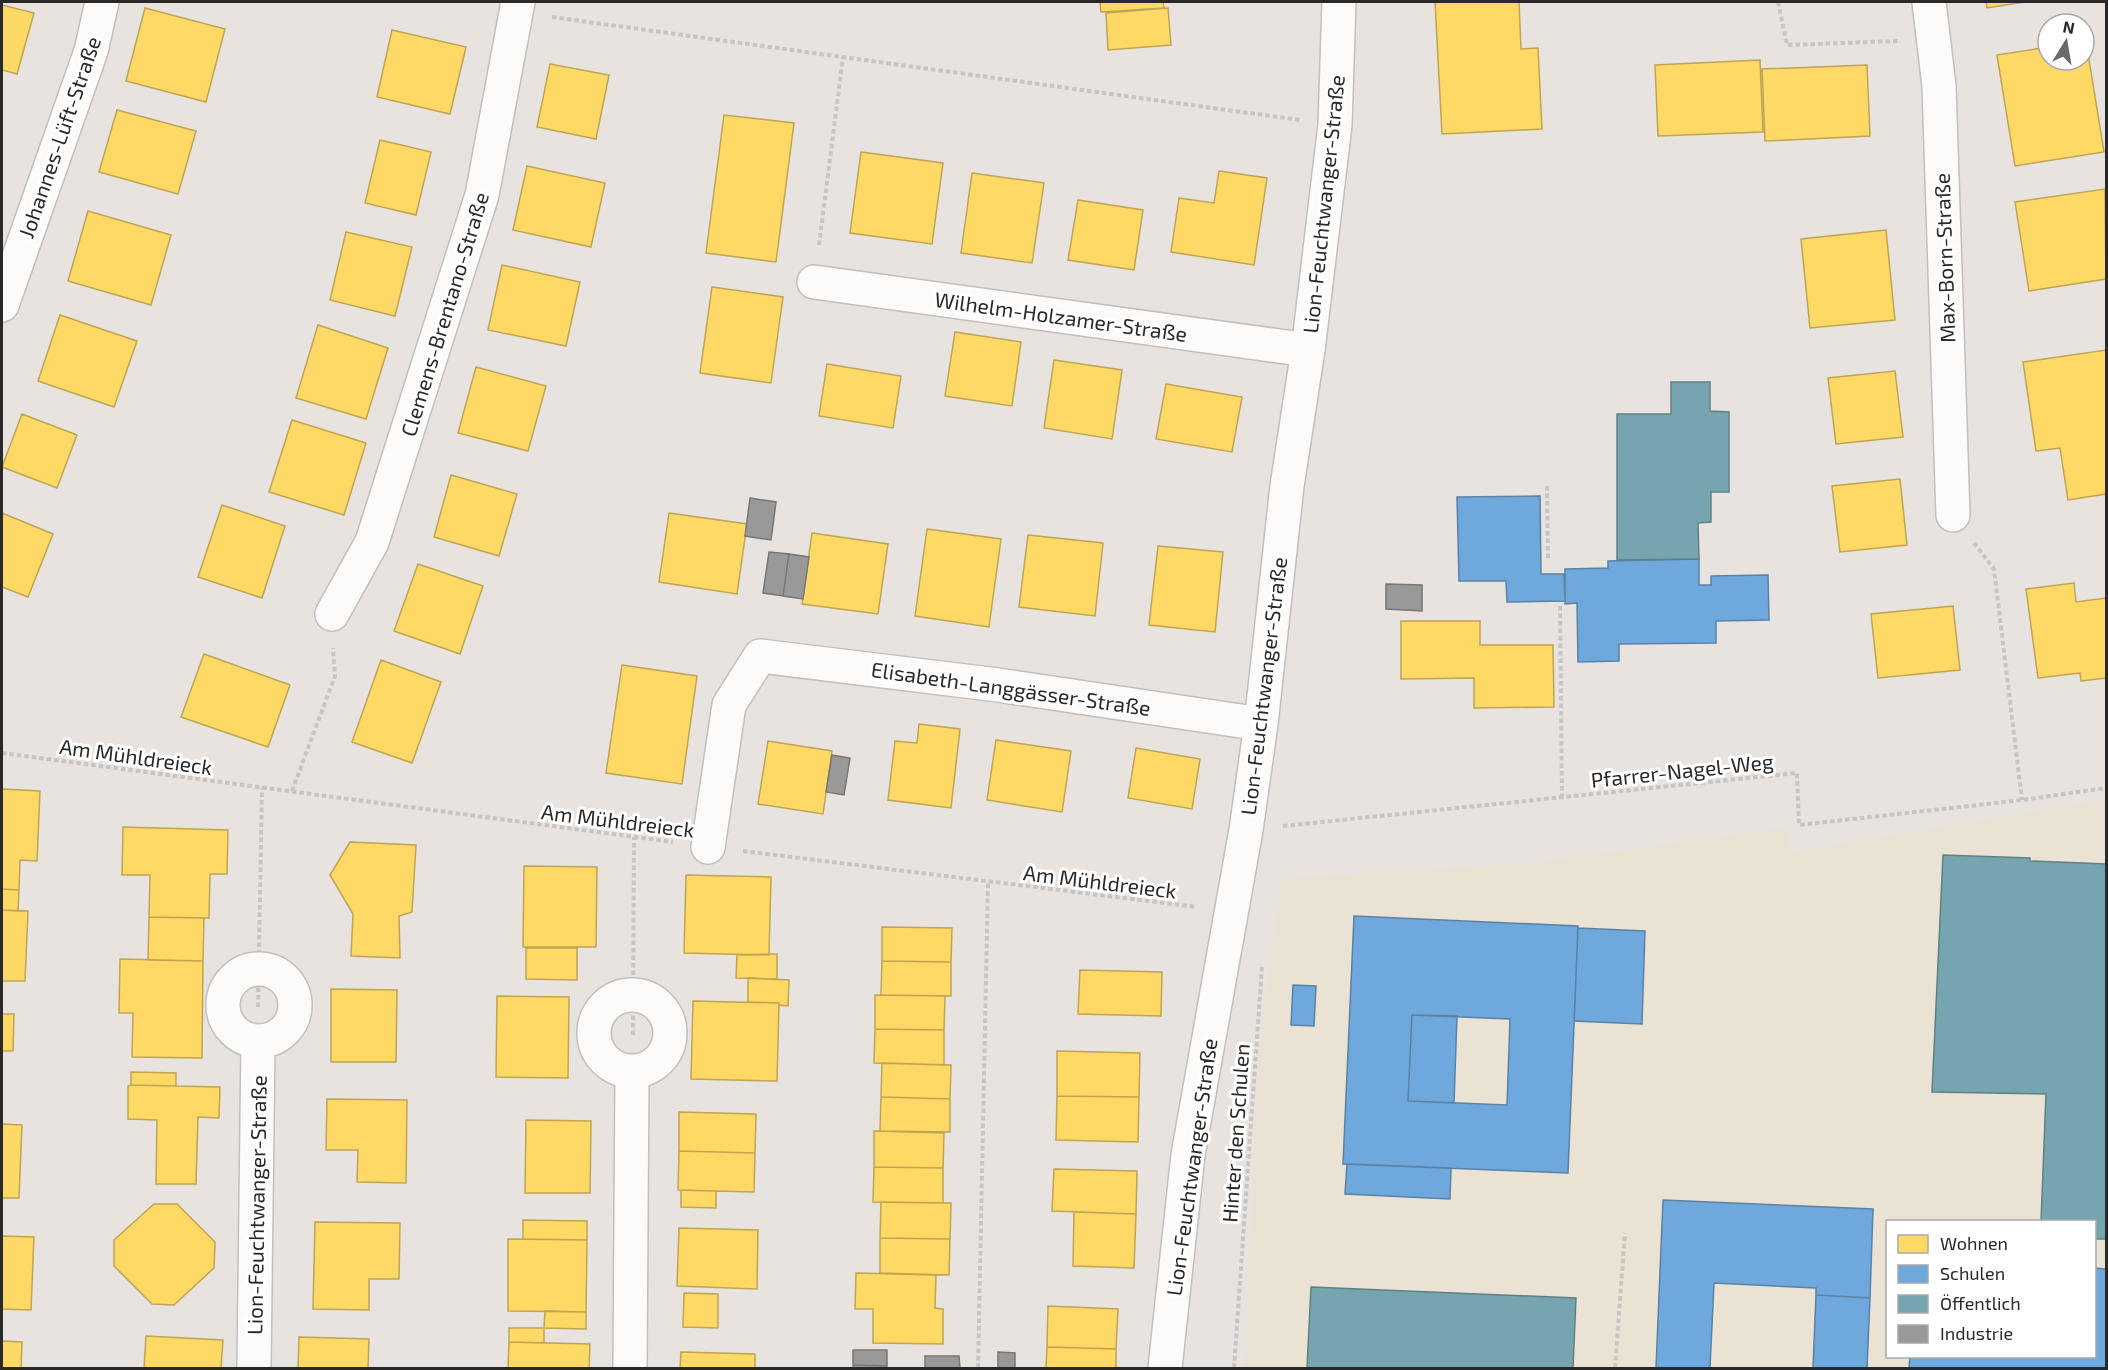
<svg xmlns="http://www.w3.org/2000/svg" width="2108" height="1370" viewBox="0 0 2108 1370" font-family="'Exo 2',sans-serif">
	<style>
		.education { fill: #eae2d3; fill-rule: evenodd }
		.homes { fill: #ffd966; stroke: #bfa454; stroke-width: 1.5 }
		.schools { fill: #6fa8dc; stroke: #5a82a6; stroke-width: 1.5; fill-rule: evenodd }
		.public { fill: #76a5af; stroke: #5f8087; stroke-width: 1.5 }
		.industry { fill: #999; stroke: #777; stroke-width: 1.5 }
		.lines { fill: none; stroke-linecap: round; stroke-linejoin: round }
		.minor-casing { stroke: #c1bfbf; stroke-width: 36 }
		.path { stroke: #c6c5c5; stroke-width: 4; stroke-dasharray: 4.5 3; stroke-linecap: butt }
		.minor { stroke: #fcfbfa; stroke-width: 33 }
		.labels { text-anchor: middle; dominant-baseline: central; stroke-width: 6; stroke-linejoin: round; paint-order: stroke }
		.street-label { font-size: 21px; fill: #292929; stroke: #fff }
	</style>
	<rect width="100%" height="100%" fill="#e8e3de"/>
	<!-- education -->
	<path class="education" d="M2106 800V1368H1245L1258 1056 1282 879 1534 863 1787 828 1790 853ZM1888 1222H2094V1356H1888Z"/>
	<!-- homes -->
	<path class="homes" d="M1100 2H1163L1164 8 1101 12Z
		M1435 2H1519L1521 49 1538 48 1542 129 1442 134Z
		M1986 2H2025L1987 8Z
		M2 5 34 13 17 74 2 70Z
		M145 8 225 29 206 102 126 81Z
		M1168 8 1171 45 1108 50 1106 13Z
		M392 30 466 47 450 114 377 97Z
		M2084 41H2086L2104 152 2015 166 1997 55 2048 47V60H2084Z
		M1760 60 1763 132 1658 136 1655 65Z
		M550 64 609 75 596 139 537 127Z
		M1867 65 1870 136 1765 141 1762 69Z
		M117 110 196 131 178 194 99 172Z
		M724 115 794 123 776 262 706 253Z
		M380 140 431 152 416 215 365 203Z
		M861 152 943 163 932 244 850 233Z
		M527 166 605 183 591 247 513 230Z
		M1219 171 1267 178 1254 265 1171 252 1179 198 1214 203Z
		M972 173 1044 183 1032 263 961 253Z
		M2105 189 2106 279 2029 291 2015 202Z
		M1078 200 1143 210 1134 270 1068 260Z
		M88 211 171 235 151 305 68 281Z
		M1886 230 1895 320 1810 328 1801 239Z
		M346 232 412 247 395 316 330 300Z
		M502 265 580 282 566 346 488 330Z
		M712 287 783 297 771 383 700 373Z
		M60 315 137 341 114 407 38 381Z
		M318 325 388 348 366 419 296 398Z
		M955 332 1021 342 1012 406 945 396Z
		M2106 350V494L2068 500 2060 448 2036 451 2023 362Z
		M1054 360 1122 370 1112 439 1044 428Z
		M827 364 901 376 893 428 819 416Z
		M476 367 546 386 528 451 458 433Z
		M1895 371 1903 437 1836 444 1828 378Z
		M1166 384 1242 397 1232 452 1156 439Z
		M22 414 77 435 57 488 2 467Z
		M292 420 366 443 344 515 269 492Z
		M451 475 517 494 499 556 434 537Z
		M1900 479 1907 545 1840 552 1832 486Z
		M222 505 285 526 262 598 198 577Z
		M2 513 53 534 28 597 2 587Z
		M669 513 747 524 737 594 659 582Z
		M927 529 1001 539 989 627 915 616Z
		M812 533 888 544 878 614 802 604Z
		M1028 535 1103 543 1095 616 1019 607Z
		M1158 546 1223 552 1215 632 1149 625Z
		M418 564 483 586 460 654 394 631Z
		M2074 583 2076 602 2106 598V678L2081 681 2080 673 2038 678 2026 589Z
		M1953 606 1960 670 1878 678 1871 614Z
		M1401 621H1480V645H1553L1554 707 1474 708V678L1401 679Z
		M204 654 290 685 268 747 181 717Z
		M381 660 441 682 412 763 352 742Z
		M622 665 697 676 682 784 606 773Z
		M919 724 960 729 951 808 888 800 895 741 917 743Z
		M996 740 1071 751 1062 812 987 800Z
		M768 741 832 751 823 814 758 804Z
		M1136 748 1200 759 1192 809 1128 798Z
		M2 789 40 791 37 861 20 860 19 890 2 889Z
		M123 827 228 830 227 874H210L209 918 149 917 150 875H122Z
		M350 842 416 845 412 912 399 916 400 958 351 956 353 914 330 875Z
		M524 866 597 867 596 947H523Z
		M686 875 771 877 769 955 684 953Z
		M2 889 19 890 18 911 2 910Z
		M2 910 28 911 25 981H2Z
		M149 917 204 918 203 961 148 960Z
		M882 927 952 928 951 962 882 961Z
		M526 948H577V980L526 979Z
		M769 954H777V979L736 978 737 955Z
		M120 959 203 961 202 1058 132 1057 133 1013H119Z
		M882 961 951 962V996L881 995Z
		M1080 970 1162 972 1161 1016 1078 1014Z
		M748 978 789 980 788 1006 779 1005V1003L748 1002Z
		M331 989 397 990 396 1062H331Z
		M875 995 945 996 944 1030 875 1029Z
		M497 996 569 997 568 1078 496 1077Z
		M693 1001 779 1003 777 1081 691 1079Z
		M2 1014H14L13 1051H2Z
		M875 1029 944 1030V1065L874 1063Z
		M1057 1051 1140 1053 1139 1097 1057 1096Z
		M882 1063 951 1065 950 1099 881 1097Z
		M131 1072 176 1073V1086L131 1085Z
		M131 1085 220 1087 219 1118 198 1117 196 1184H156L157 1120 128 1119V1086Z
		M1057 1096 1139 1097 1138 1142 1056 1140Z
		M881 1097 950 1099V1132L880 1131Z
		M327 1099 407 1100 406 1183 357 1182 358 1150H326Z
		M679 1112 756 1114 755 1153 679 1151Z
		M526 1120 591 1121 590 1193H525Z
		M2 1124 22 1125 19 1198H2Z
		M874 1131 944 1133 943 1168 874 1167Z
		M679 1151 755 1153 754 1192 678 1190Z
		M874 1167 943 1168V1203L873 1202Z
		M1054 1169 1137 1171 1136 1214 1052 1211Z
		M681 1190 716 1191V1208L681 1207Z
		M881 1202 951 1203 950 1239 880 1238Z
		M154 1204H177L215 1242 214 1268 174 1305 152 1304 114 1266V1240Z
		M1074 1212 1136 1214 1134 1268 1073 1266Z
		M523 1220 587 1221V1240L523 1239Z
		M315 1222 400 1223 399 1279H369V1310L313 1309Z
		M679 1228 758 1230 757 1289 677 1286Z
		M2 1236 34 1237 31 1310 2 1309Z
		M880 1238 950 1239 949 1275 880 1273Z
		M508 1239 587 1240 586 1312 508 1311Z
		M856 1273 936 1275 935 1308 943 1309V1344L873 1343V1309H855Z
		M684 1293 718 1294V1328L683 1327Z
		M1048 1306 1118 1309 1116 1349 1047 1347Z
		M545 1311 586 1312V1329L544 1328Z
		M509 1328H544V1343L509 1342Z
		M146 1336 223 1340 221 1368H144Z
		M299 1337 369 1339 368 1368H298Z
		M2 1341 22 1342 21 1368H2Z
		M509 1342 590 1344 589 1368H508Z
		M1047 1347 1116 1349V1368H1046Z
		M681 1352 755 1354V1368H680Z"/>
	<!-- schools -->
	<path class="schools" d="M1540 496 1541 574H1564L1565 601 1507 602 1506 581H1459L1457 497Z
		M1699 559V585H1711V576L1768 575 1769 620 1716 621V643L1619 644V661L1578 662 1577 603 1565 604V569L1608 568V561Z
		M1354 916 1578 926 1568 1173 1343 1164ZM1412 1015 1510 1019 1507 1105 1408 1101Z
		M1578 928 1645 931 1642 1024 1574 1021Z
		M1293 985 1316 986 1314 1026 1291 1025Z
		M1412 1015 1457 1016 1454 1103 1408 1101Z
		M1347 1164 1451 1168 1450 1199 1345 1194Z
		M1663 1200 1873 1209 1870 1298 1816 1295V1288L1714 1283 1710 1368H1656Z
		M2094 1268 2106 1269V1368H1909L1910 1356H2094Z
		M1816 1295 1870 1298 1867 1368H1813Z"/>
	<!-- public -->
	<path class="public" d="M1671 382H1710V411L1729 412V492H1711V522L1698 523 1699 559 1617 560V414H1671Z
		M1943 855 2030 858V861L2106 864V1239H2094V1222H2041L2046 1094 1932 1092Z
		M1311 1287 1576 1298 1573 1368H1307Z"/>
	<!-- industry -->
	<path class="industry" d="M750 498 776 502 771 540 745 536Z
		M769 552 789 554 783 596 763 593Z
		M789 554 809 557 803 599 783 596Z
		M1386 584 1422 585V611L1386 609Z
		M832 755 850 758 844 795 826 792Z
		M853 1350H887V1366L853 1365Z
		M998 1352 1015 1353V1368H998Z
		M925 1356H959L960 1368H925Z
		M853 1365 887 1366V1368H853Z"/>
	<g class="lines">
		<!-- minor casing -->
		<g class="minor-casing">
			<path id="minor" d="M1929 2 1939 86 1953 515
				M814 282 1308 350
				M2 305 91 51 102 2
				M332 614 372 542 482 195 518 2
				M708 847 729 705 760 656 998 685 1261 724
				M223 1005a36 36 0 1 1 72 0a36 36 0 1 1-72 0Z
				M594 1033a38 38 0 1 1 76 0a38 38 0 1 1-76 0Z
				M254 1368 258 1042
				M630 1368 632 1071
				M1165 1368 1188 1155 1246 830 1261 724 1287 486 1308 350 1335 125 1339 2"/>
		</g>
		<!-- path -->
		<path class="path" d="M1778 2 1787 45 1898 41
			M552 17 1300 120
			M819 245 843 57
			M1547 486 1548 558
			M1974 543 1994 569 2022 800
			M1560 606 1562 797
			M2 753 673 842
			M292 791 335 676 333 648
			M1283 826 1797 773 1799 825 2022 800 2106 788
			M743 851 1197 907
			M258 1007 262 788
			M633 1035 634 837
			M978 1368 988 883
			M1234 1368 1262 966
			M1615 1368 1625 1233"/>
		<!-- minor -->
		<use href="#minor" class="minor"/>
	</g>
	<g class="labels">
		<!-- street labels -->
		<g class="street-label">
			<text transform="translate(59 137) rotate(-71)">Johannes-Lüft-Straße</text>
			<text transform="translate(1323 204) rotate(-84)">Lion-Feuchtwanger-Straße</text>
			<text transform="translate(1944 258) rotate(-92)">Max-Born-Straße</text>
			<text transform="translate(444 314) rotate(-73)">Clemens-Brentano-Straße</text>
			<text transform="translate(1061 316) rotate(8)">Wilhelm-Holzamer-Straße</text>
			<text transform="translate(1263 686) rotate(-83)">Lion-Feuchtwanger-Straße</text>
			<text transform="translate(1011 688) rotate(8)">Elisabeth-Langgässer-Straße</text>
			<text transform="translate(136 756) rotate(8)">Am Mühldreieck</text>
			<text transform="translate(1682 770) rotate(-6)">Pfarrer-Nagel-Weg</text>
			<text transform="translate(618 820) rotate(7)">Am Mühldreieck</text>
			<text transform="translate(1100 881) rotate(7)">Am Mühldreieck</text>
			<text transform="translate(1235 1133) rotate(-86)">Hinter den Schulen</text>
			<text transform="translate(1191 1167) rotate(-82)">Lion-Feuchtwanger-Straße</text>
			<text transform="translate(256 1205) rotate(-89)">Lion-Feuchtwanger-Straße</text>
		</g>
	</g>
	<!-- border -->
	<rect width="2108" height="1370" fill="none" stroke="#292929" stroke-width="6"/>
	<!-- legend -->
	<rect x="1886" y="1220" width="210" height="138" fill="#ffffff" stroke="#a9a9a9" stroke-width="1.5"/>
	<rect x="1898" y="1235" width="30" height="18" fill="#ffd966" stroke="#a9a9a9" stroke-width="1.5"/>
	<text x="1940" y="1250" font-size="18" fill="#292929">Wohnen</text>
	<rect x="1898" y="1265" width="30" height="18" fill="#6fa8dc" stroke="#a9a9a9" stroke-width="1.5"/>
	<text x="1940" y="1280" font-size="18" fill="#292929">Schulen</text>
	<rect x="1898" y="1295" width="30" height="18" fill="#76a5af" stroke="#a9a9a9" stroke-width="1.5"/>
	<text x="1940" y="1310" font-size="18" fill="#292929">Öffentlich</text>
	<rect x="1898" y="1325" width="30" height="18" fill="#999999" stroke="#a9a9a9" stroke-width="1.5"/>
	<text x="1940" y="1340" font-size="18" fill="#292929">Industrie</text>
	<!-- north arrow -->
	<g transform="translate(2066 42) rotate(11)"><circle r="28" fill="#ffffff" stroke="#a9a9a9" stroke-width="1.5"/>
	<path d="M0-4.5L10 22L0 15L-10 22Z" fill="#6c6a68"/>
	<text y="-9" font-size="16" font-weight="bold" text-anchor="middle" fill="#292929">N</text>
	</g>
</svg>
